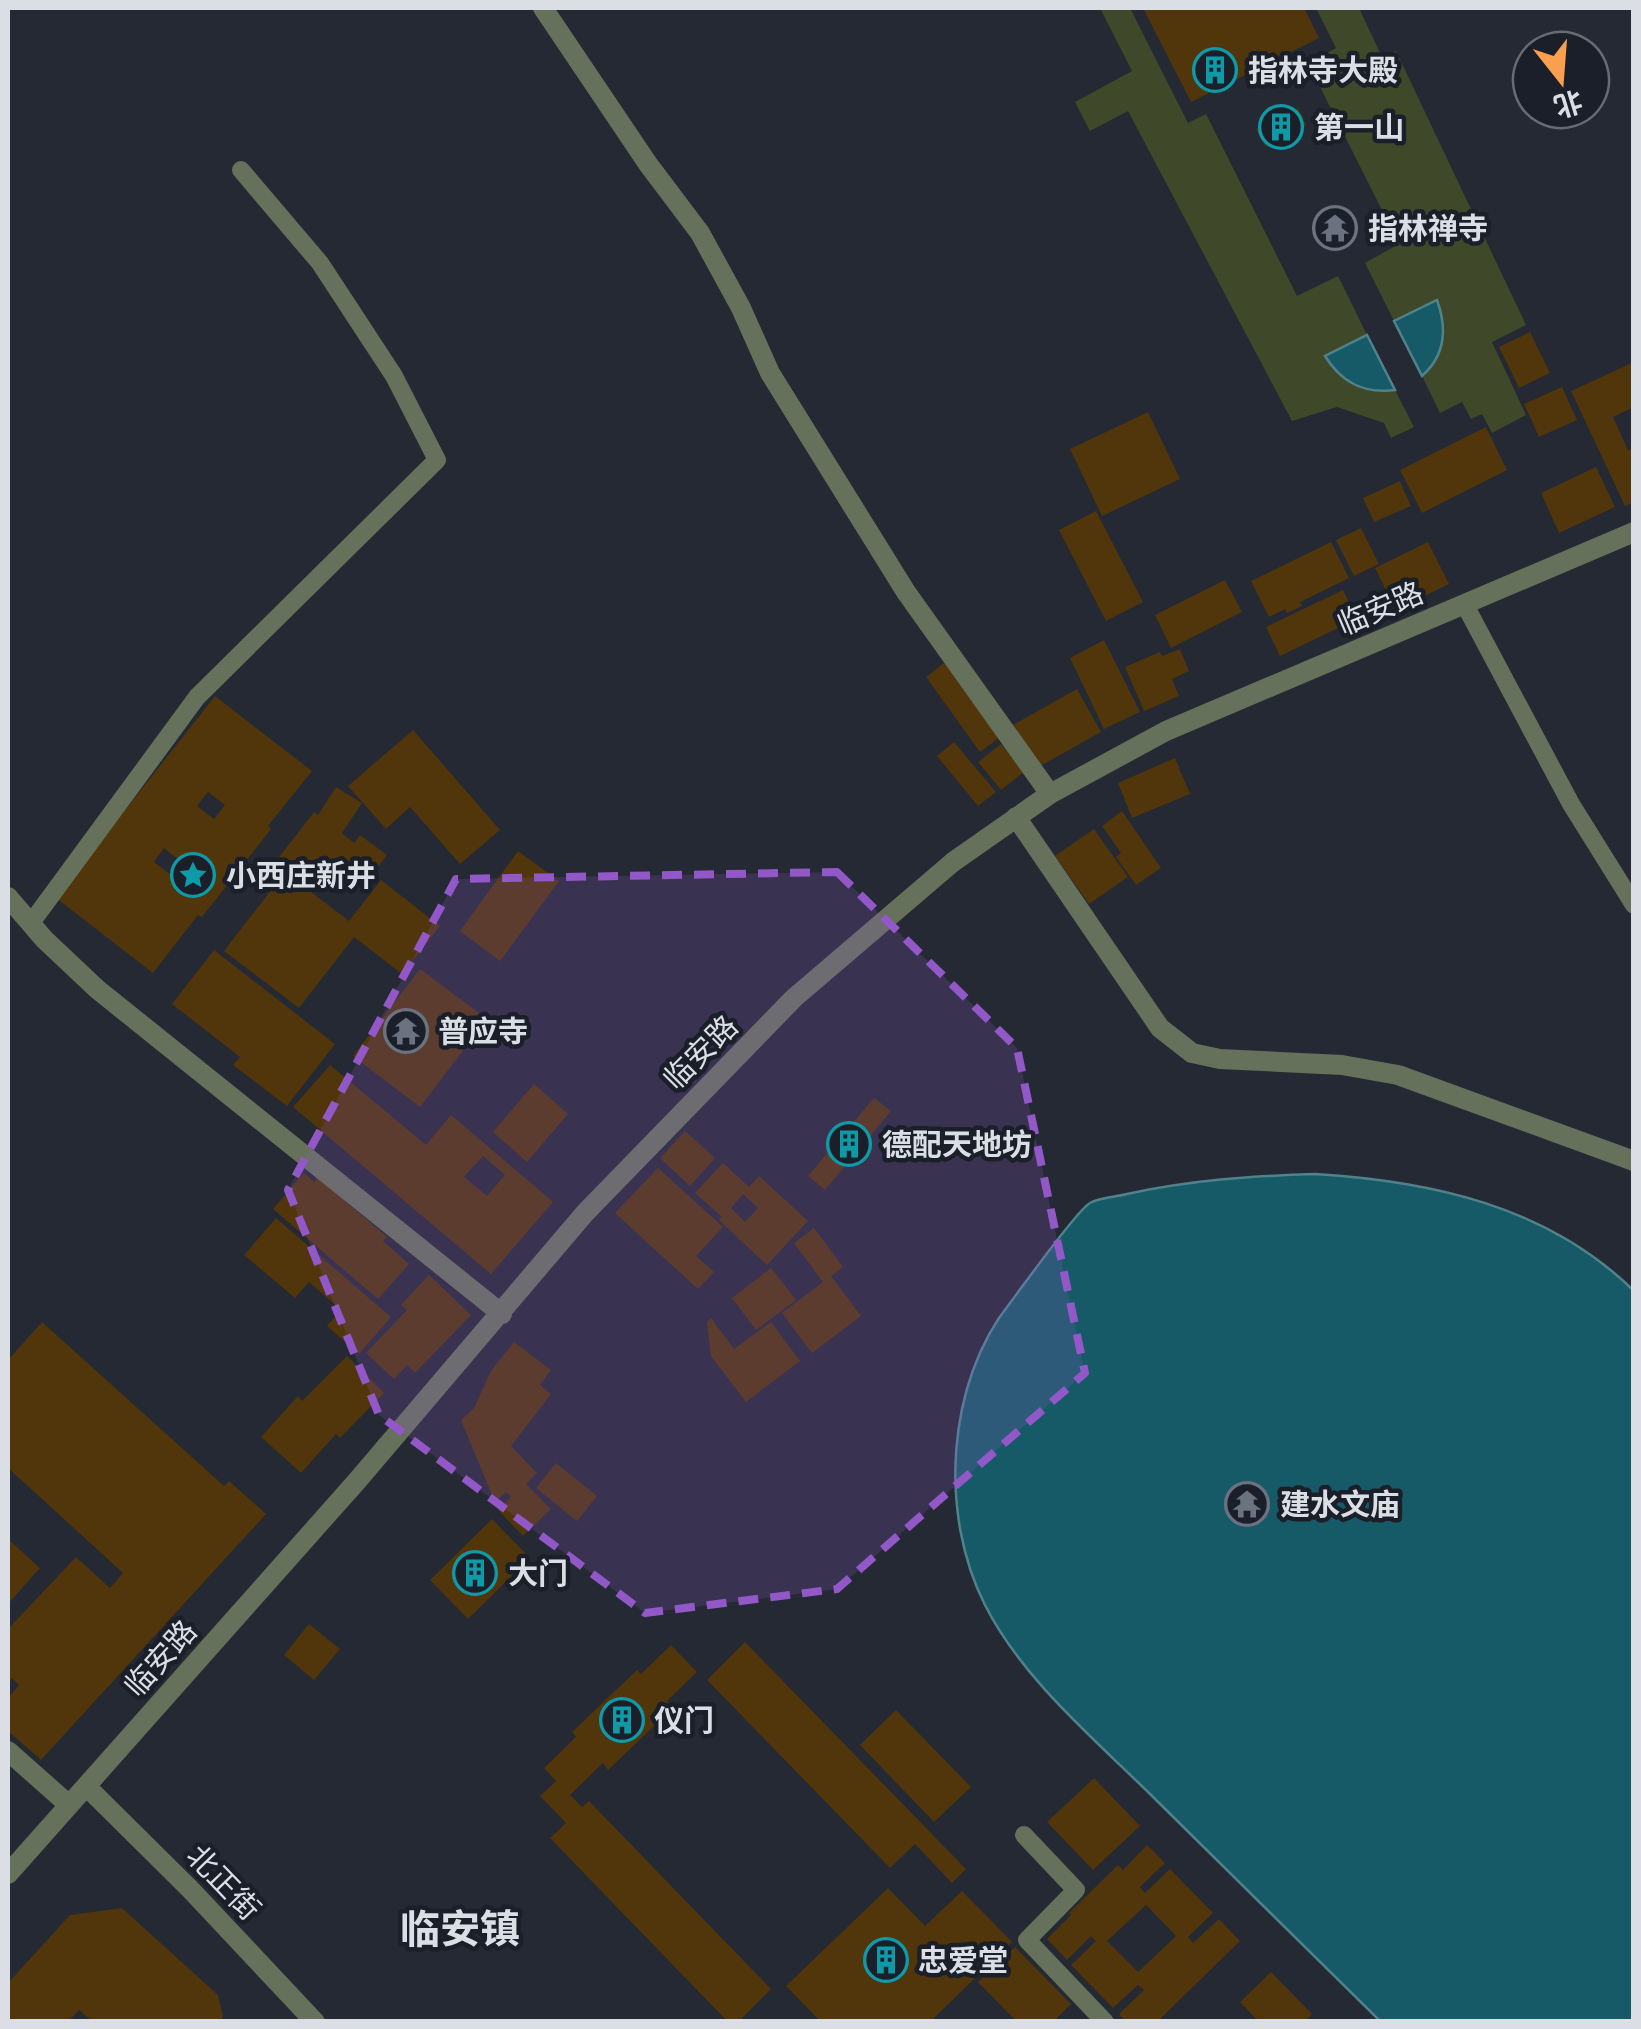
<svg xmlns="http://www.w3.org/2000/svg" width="1641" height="2029" viewBox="0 0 1641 2029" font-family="'Asap Condensed','Noto Sans SC',sans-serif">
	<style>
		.green { fill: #3f4829 }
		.water { fill: #155a66; stroke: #50828c; stroke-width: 2.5 }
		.building { fill: #51350b; fill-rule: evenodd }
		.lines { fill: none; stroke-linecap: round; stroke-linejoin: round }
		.lane { stroke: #65715a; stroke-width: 18 }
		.street { stroke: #65715a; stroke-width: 20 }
		.marked { fill: #9358c8; fill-opacity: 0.2; stroke: #9358c8; stroke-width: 8; stroke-dasharray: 20 12; stroke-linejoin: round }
		.labels { text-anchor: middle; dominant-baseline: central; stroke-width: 9; stroke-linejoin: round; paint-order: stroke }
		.poi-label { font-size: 30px; font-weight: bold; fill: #dbdee5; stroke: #1a1f29; text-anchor: start }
		.street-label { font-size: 30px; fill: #dbdee5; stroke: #1a1f29 }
		.district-label { font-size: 40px; font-weight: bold; fill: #dbdee5; stroke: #1a1f29 }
	</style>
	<rect width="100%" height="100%" fill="#242933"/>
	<!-- green -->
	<path class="green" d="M1100 8H1130L1188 123 1206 114 1297 296 1338 276 1367 335 1325 356 1335 371 1383 392 1395 390 1414 427 1391 438 1384 423 1337 407 1292 421 1128 111 1090 131 1075 102 1132 71Z
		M1316 8H1359L1382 57 1396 51 1526 325 1492 342 1526 415 1492 433 1482 414 1471 419 1462 402 1440 413 1422 376C1448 353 1443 330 1436 300L1394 321 1365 263 1399 244 1308 63 1336 48Z"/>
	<!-- water -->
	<path class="water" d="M1437 300C1447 328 1446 355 1422 376L1394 321Z
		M1367 335 1395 390C1363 394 1341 382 1325 356Z
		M1315 1174C1431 1181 1547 1206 1633 1290V2021H1380C1303 1945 1226 1869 1149 1793 1091 1736 1022 1678 985 1605 939 1515 946 1383 1010 1303 1023 1286 1077 1210 1090 1203 1100 1197 1116 1197 1127 1194 1190 1180 1251 1176 1315 1174Z"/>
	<!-- building -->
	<path class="building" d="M1143 8H1304L1319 38 1191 102Z
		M1298 108 1306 125 1265 146 1256 129Z
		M1530 332 1550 373 1519 388 1499 347Z
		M1634 362V407L1613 417 1628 450 1634 448V502L1625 506 1571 391Z
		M1562 387 1577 420 1539 437 1524 404Z
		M1148 412 1180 479 1102 516 1070 449Z
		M1486 427 1507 470 1422 513 1400 470Z
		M1596 467 1615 507 1559 533 1541 493Z
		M1400 481 1411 506 1374 522 1363 498Z
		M1096 511 1143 602 1106 621 1059 530Z
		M1361 528 1379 564 1354 576 1336 540Z
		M1331 542 1349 578 1300 602 1302 606 1287 613 1285 609 1269 617 1251 581Z
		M1428 542 1449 584 1396 610 1375 568Z
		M1225 580 1242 612 1171 648 1155 615Z
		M1343 590 1357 619 1280 656 1266 627Z
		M1104 640 1140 712 1104 729 1070 658Z
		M1180 649 1189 671 1172 679 1179 696 1144 711 1125 667 1160 652 1162 656Z
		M944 663 999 738 980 752 926 677Z
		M1077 689 1101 732 1035 769 1011 726Z
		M215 696 312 771 268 826 271 829 202 917 198 915 153 973 56 898ZM208 792 225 805 214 819 197 806ZM164 848 180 861 170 874 154 862Z
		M413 730 500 830 460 864 410 807 386 829 348 786Z
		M954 742 996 792 978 806 937 756Z
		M1001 744 1024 772 1001 790 978 762Z
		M1175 758 1190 794 1132 818 1118 783Z
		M336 787 362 803 342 833 354 843 360 835 387 855 368 880 341 859 318 888 279 857 314 812 318 815Z
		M1122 811 1161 868 1136 885 1116 857 1121 853 1102 826Z
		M1094 829 1128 877 1089 904 1055 856Z
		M518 851 559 881 500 961 460 931Z
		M285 872 349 921 381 880 440 926 402 974 354 937 299 1008 224 951Z
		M214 950 335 1044 287 1106 233 1065 240 1057 172 1004Z
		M420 969 487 1019 420 1107 353 1056Z
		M330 1065 426 1145 451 1115 553 1202 491 1274 293 1107ZM483 1156 505 1175 487 1196 464 1177Z
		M534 1084 568 1114 527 1162 493 1132Z
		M874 1098 891 1111 825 1190 808 1176Z
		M685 1131 715 1158 690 1186 660 1158Z
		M723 1163 749 1187 759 1176 808 1221 767 1265 719 1220 722 1217 695 1193ZM743 1194 758 1208 745 1222 731 1208Z
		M658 1168 723 1227 696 1256 714 1272 698 1289 615 1213Z
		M304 1173 314 1182 318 1178 387 1237 383 1241 409 1264 378 1299 273 1209Z
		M276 1218 391 1317 359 1354 327 1326 341 1310 309 1282 295 1298 244 1255Z
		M814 1228 843 1267 831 1276 861 1316 812 1353 782 1313 823 1282 794 1243Z
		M771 1268 796 1300 756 1330 732 1298Z
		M429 1275 471 1315 415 1373 407 1365 394 1379 366 1353 407 1310 401 1305Z
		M711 1318 734 1349 771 1322 800 1361 746 1402 711 1356 707 1322Z
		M42 1322 224 1486 229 1481 266 1514 41 1760 8 1731V1698L19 1685 12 1678 8 1683V1629L76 1557 110 1588 123 1573 8 1468V1360Z
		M514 1342 551 1370 540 1385 551 1394 511 1446 537 1473 526 1484 551 1509 523 1536 498 1510 511 1497 506 1492 497 1500 492 1495 461 1420 474 1408 491 1371Z
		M347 1356 384 1393 340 1438 336 1434 301 1473 261 1437 298 1396 302 1401Z
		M556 1463 597 1496 577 1521 536 1488Z
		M492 1519 530 1558 468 1619 430 1580Z
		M8 1539 40 1568 8 1604Z
		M309 1624 340 1649 314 1680 284 1655Z
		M745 1642 966 1869 952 1883 915 1844 890 1868 707 1680Z
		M671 1645 697 1672 667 1701 673 1708 608 1770 603 1763 570 1795 582 1807 589 1801 771 1989 738 2022H728L550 1838 566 1823 540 1796 556 1781 544 1768 576 1737 572 1732 637 1670 641 1674Z
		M896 1710 971 1787 934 1822 860 1745Z
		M1094 1778 1140 1826 1093 1870 1047 1822Z
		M1147 1845 1165 1863 1140 1887 1145 1893 1170 1869 1213 1913 1188 1937 1193 1943 1219 1919 1240 1941 1157 2022H1126L1119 2014 1144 1990 1138 1985 1113 2008 1071 1965 1096 1941 1091 1936 1067 1960 1047 1939 1071 1915 1069 1913 1118 1865 1123 1870ZM1146 1905 1176 1936 1138 1972 1107 1941Z
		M888 1888 925 1926 962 1891 1012 1942 930 2022H821L786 1986Z
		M122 1908 218 1995 223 2017 219 2022H93L79 2010 68 2022H8V1983L70 1915Z
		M1015 1947 1071 2004 1053 2022H1017L978 1982Z
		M1271 1972 1312 2014 1305 2022H1259L1240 2002Z"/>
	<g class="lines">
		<!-- lane -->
		<path class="lane" d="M1465 605 1571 804 1634 905
			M31 923 197 697 437 460 394 376 320 263 241 170
			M1024 1835 1076 1890 1027 1940 1105 2022"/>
		<!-- street -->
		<path class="street" d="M543 8 648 164 700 233 741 308 770 373 906 592 1050 794
			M1016 817 1160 1028 1192 1053 1220 1059 1342 1065 1398 1075 1634 1161
			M8 897 44 939 97 989 502 1314
			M8 1751 69 1805
			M86 1786 190 1889 315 2022
			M8 1874 357 1481 585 1213 794 998 953 862 1050 794 1166 731 1634 532"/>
	</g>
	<!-- marked area -->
	<path class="marked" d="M837 872 1017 1048 1085 1373 837 1589 645 1613 379 1415 288 1190 456 879Z"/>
	<!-- icons -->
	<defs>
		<g id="building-ring" transform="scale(2.25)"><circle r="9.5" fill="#1a1f29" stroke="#0f9aa8" stroke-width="1.5"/><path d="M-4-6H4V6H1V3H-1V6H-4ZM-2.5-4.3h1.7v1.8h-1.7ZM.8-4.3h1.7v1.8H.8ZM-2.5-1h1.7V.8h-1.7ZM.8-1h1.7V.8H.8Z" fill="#0f9aa8"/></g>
		<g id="temple-ring" transform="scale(2.25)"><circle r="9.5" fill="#1a1f29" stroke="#6b7280" stroke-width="1.5"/><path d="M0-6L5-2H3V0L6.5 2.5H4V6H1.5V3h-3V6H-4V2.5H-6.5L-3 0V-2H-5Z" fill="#6b7280"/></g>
		<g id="sight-ring" transform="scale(2.25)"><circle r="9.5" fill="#1a1f29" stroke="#0f9aa8" stroke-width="1.5"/><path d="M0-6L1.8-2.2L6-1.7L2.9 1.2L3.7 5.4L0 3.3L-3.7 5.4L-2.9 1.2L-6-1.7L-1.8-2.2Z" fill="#0f9aa8"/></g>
	</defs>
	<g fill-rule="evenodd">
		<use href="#building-ring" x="1215" y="70"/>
		<use href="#building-ring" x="1281" y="127"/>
		<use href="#temple-ring" x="1335" y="228"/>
		<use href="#sight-ring" x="193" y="875"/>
		<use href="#temple-ring" x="406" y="1031"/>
		<use href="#building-ring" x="849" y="1144"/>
		<use href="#temple-ring" x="1247" y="1504"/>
		<use href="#building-ring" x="475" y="1573"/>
		<use href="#building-ring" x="622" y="1720"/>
		<use href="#building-ring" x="886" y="1960"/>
	</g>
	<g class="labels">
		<!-- poi labels -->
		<g class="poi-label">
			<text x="1248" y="70">指林寺大殿</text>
			<text x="1314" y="127">第一山</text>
			<text x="1368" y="228">指林禅寺</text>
			<text x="226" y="875">小西庄新井</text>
			<text x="438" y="1031">普应寺</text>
			<text x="882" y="1144">德配天地坊</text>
			<text x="1280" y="1504">建水文庙</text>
			<text x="508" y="1573">大门</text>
			<text x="654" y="1720">仪门</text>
			<text x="918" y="1960">忠爱堂</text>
		</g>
		<!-- street labels -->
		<g class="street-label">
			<text transform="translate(1380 608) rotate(-23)">临安路</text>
			<text transform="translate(700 1052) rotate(-45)">临安路</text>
			<text transform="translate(160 1658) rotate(-48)">临安路</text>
			<text transform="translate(224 1882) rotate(46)">北正街</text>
		</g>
		<!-- district labels -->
		<g class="district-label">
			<text x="460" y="1928">临安镇</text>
		</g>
	</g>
	<!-- border -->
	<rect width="1641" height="2029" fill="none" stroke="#dbdee5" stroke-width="20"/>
	<!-- north arrow -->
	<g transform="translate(1561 80) rotate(163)"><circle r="48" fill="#1a1f29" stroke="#676b74" stroke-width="2.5"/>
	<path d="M0-8L18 38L0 25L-18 38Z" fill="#fa9f4f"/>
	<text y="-15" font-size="28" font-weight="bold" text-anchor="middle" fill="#dbdee5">北</text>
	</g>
</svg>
